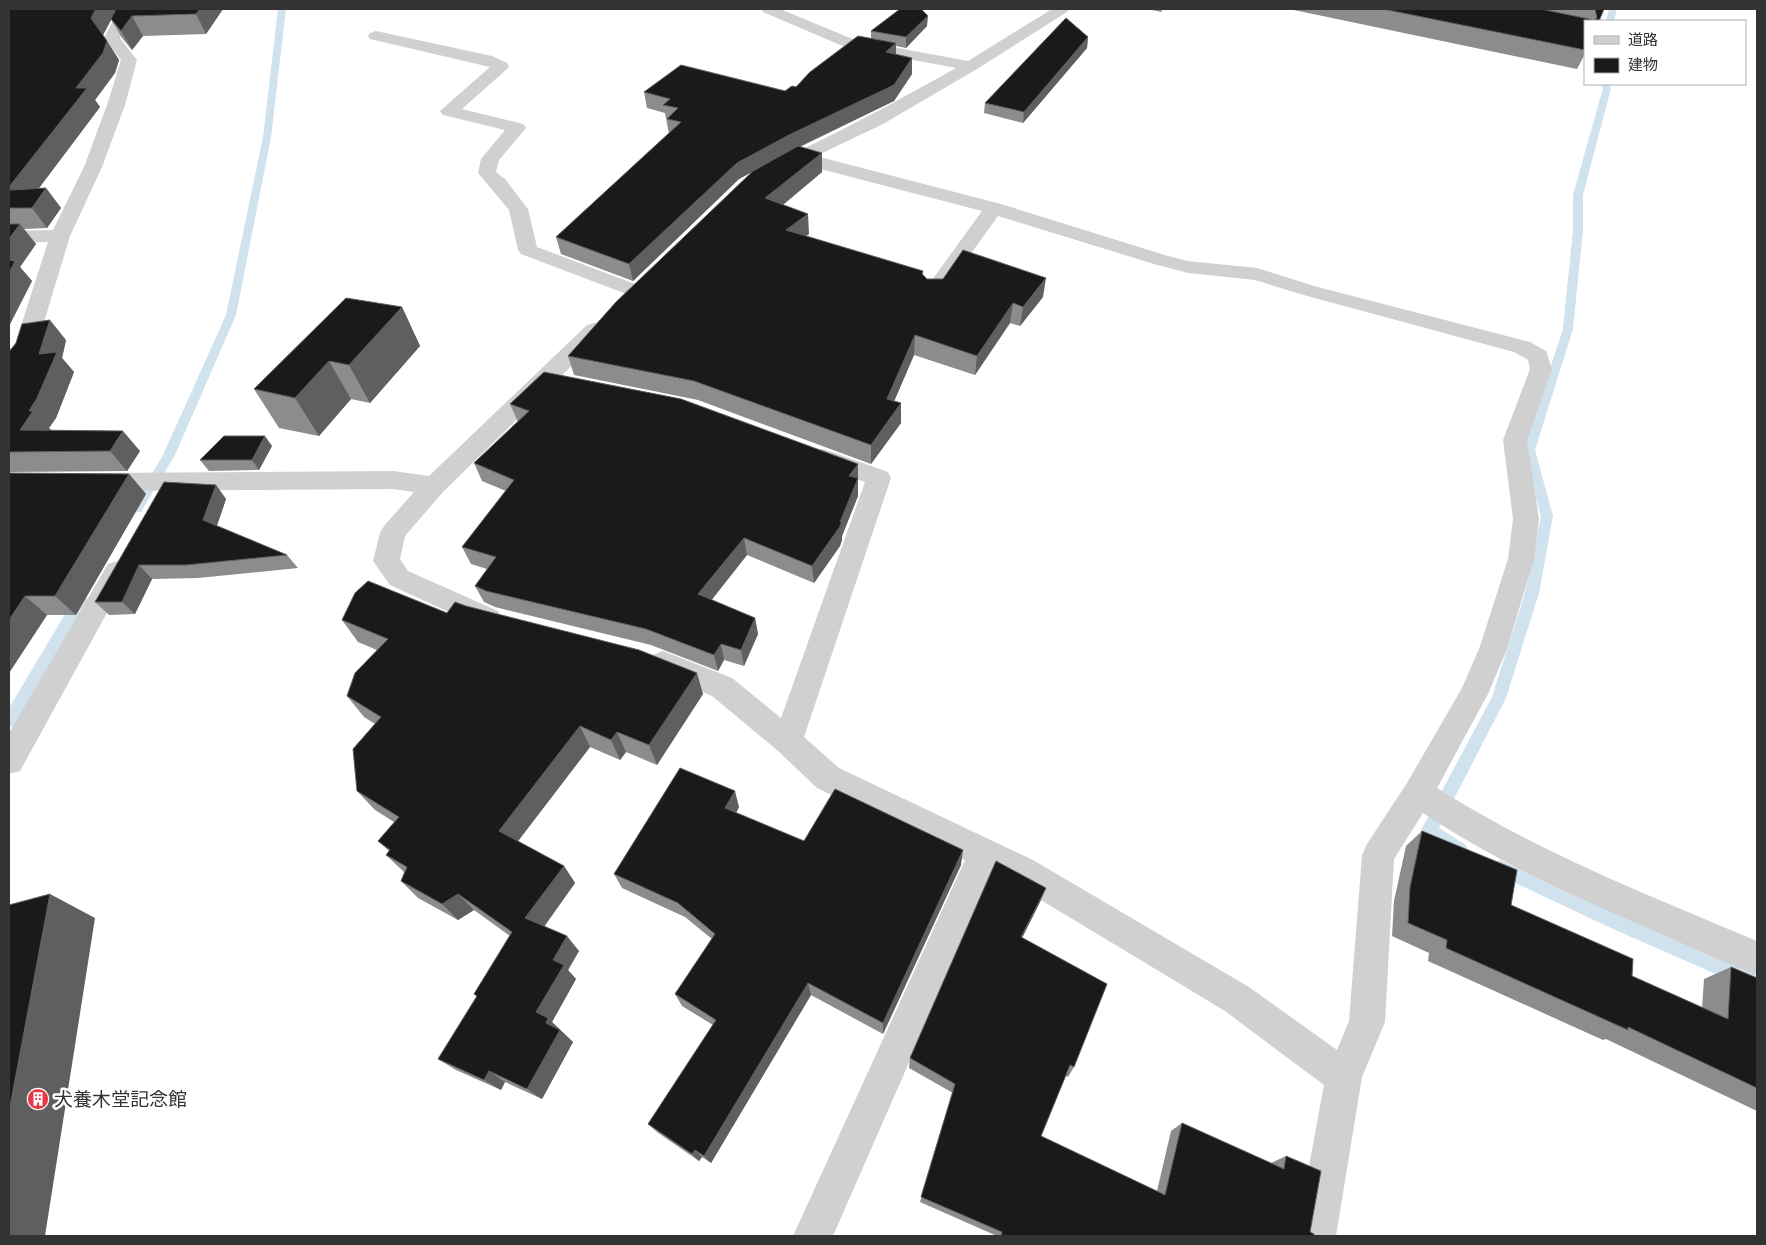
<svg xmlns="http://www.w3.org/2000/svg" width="1766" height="1245" viewBox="0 0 1766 1245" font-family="'Work Sans','Noto Sans JP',sans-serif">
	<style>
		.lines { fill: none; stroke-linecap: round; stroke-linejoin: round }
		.stream { fill: #cfe2ee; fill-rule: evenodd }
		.street { fill: #d0d0d0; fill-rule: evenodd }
		.wall { fill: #8c8c8c }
		.shaded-wall { fill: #5f5f5f }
		.building { fill: #1a1a1a; stroke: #5f5f5f }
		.labels { text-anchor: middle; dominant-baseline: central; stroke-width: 5; stroke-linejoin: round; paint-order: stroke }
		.near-poi-label { font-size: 19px; fill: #333; stroke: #fff; text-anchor: start }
	</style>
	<rect width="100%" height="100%" fill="#fff"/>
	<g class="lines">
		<!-- stream -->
		<path class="stream" d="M278 9H286L271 137 236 315 175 455 141 512H133L131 509 163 455 226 315 263 137Z
			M1609 9H1617L1614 21H1606Z
			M1600 84H1608L1611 88 1583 195V230L1573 329 1535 450 1553 516 1539 593 1506 698 1439 828 1466 845 1468 850 1466 855 1460 858 1423 835 1421 830 1492 697 1525 593 1541 516 1523 450 1563 329 1573 230V195L1603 88Z
			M81 595 86 596 88 600 86 604 14 726 9 727V708L76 596Z
			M1500 860 1757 974V992L1613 929 1494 873 1492 868 1494 863Z"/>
		<!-- street -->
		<path class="street" d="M119 9H134L120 38 137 60 125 105 102 167 70 236 32 362 17 384 9 386V363L48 242 9 243V231L53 230 84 167 107 105 121 60 104 38Z
			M761 9H780L855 40 968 61 1052 9H1069L1067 12 977 69 883 124 816 156 1001 204 1168 256 1188 261 1257 268 1314 286 1530 342 1546 351 1552 369 1527 440 1539 519 1534 559 1507 649 1488 694 1437 788C1538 852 1648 895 1757 941V975C1722 962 1687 945 1652 930 1573 896 1495 861 1423 813L1394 859 1385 1022 1362 1077 1336 1236H1296L1324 1085 1225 1011 1011 882 992 873 833 1236H793L965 860 817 788 777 750 712 696 653 671 649 663 653 655 663 651 732 678 781 718 865 482 814 464 811 458 814 452 823 449 832 452 888 472 891 478 804 737 839 768 1033 860 1249 987 1337 1050 1349 1021 1362 855 1367 844 1407 783 1462 688 1479 649 1508 559 1513 519 1503 440 1530 369 1528 360 1514 352 1300 294 1255 280 1188 273 1154 264 998 216 949 284 942 286 935 284 932 280 982 211 801 164 784 172 778 173 772 172 769 168C776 157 794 153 805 148 857 123 906 96 956 68L845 47 763 12Z
			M376 31 492 56 507 63 509 66 507 69 462 109 523 124 526 128 499 160 496 172 505 179 528 209 537 247 643 287 646 291 643 295 636 297 629 295 521 254 518 250 509 210 478 173 481 159 505 130 443 115 440 111 490 67 370 39 368 36 370 33Z
			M595 323 603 325 606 330 603 335 443 492 405 536 400 559 408 571 498 611 502 619 498 627 488 630 390 585 373 561 380 533 384 526 414 492 393 489 98 491 89 488 86 482 89 476 98 473 393 471 429 476 587 325Z
			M117 561 126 564 130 571 20 771 9 774V733L108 564Z"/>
	</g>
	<!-- wall -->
	<path class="wall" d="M9 9H223L206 34 143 36 132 50 122 38 111 19 103 35 119 60 115 73 95 100 100 107 39 188H46L61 208 47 228 24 229 36 244 20 267 32 281 9 326Z
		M1148 9H1163L1161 12Z
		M1289 9H1604L1599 21H1585V54L1577 69Z
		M927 26 906 48 896 46V55L912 58V74L894 101 800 147 822 172 783 205 809 234 806 236 923 274 927 279 1043 297 1020 326 1010 323 975 375 914 355 894 401 901 403V423L871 464 698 400 574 375 568 356 752 172 739 179 633 281 561 254 556 237 669 134 665 113 647 108 644 92 785 91 796 87 871 38V31Z
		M1088 37 1087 48 1023 123 984 113 985 103Z
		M402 307 420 346 370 403 351 399 319 436 279 428 254 389Z
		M66 340 62 358 74 372 56 418 49 428 51 430 140 451 127 471 9 472V347L11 349Z
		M510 404 858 482V496L842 536V540L840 546 814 583 747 555 711 600 755 618 758 634 744 666 724 660 718 671 651 645 495 607 484 602 475 586 487 569 471 564 462 547 506 491 482 481 474 463 518 422Z
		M272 446 259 470 209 471 200 460Z
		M9 473 129 474 146 494 76 615H47L9 673Z
		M216 485 226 499 217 526 287 555 298 568 198 578 152 579 135 614 109 615 95 602Z
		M466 606 703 694 657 765 626 752 620 760 590 747 518 841 564 866 575 883 544 926 579 951 568 970 576 979 552 1022 573 1042 542 1099 505 1082 501 1090 456 1070 438 1059 477 996 474 994 510 936 474 910 458 920 418 898 401 881 404 872 386 855 389 851 378 841 394 822 375 810 357 791 375 724 364 717 347 696 377 650 358 642 342 620 447 613Z
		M739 807 736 813 804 841 961 865 883 1034 811 995 711 1163 702 1157 699 1161 657 1132 648 1124 713 1025 682 1006 675 994 712 939 685 917 622 888 614 874Z
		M1422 831 1511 905 1632 976 1702 1008 1704 979 1731 967 1757 978V1111L1606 1039 1603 1040 1428 961 1429 953 1392 936 1394 901 1406 846Z
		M1046 888 1040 902 1022 938 1074 1067 1068 1077 1066 1076 1041 1136 1157 1191 1171 1131 1182 1123 1271 1163 1286 1156 1310 1232 1314 1236H997L920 1202 953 1093 909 1068 910 1058Z"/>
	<!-- shaded-wall -->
	<path class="shaded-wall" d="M96 9H117L102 37 91 18Z
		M200 9H223L206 34 196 14Z
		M132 16 143 36 132 50 121 31Z
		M928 16 927 26 906 48V37Z
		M1088 37 1087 48 1023 123 1024 112Z
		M107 41 119 60 115 73 95 100 100 107 24 208 9 193V187Z
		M896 43V58L886 52Z
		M912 58V74L894 101 790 151 739 179 633 281 629 264 737 163Z
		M822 153V172L767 218 765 198Z
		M46 188 61 208 47 228 32 208Z
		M808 214 809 234 787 250 786 230Z
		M20 224 36 244 20 267 32 281 9 326V239Z
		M1046 278 1043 297 1020 326 1023 307Z
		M1013 303 1010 323 975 375 977 356Z
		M402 307 420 346 370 403 349 365Z
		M50 320 66 340 62 358 74 372 56 418 49 428 52 431 20 430 29 411 39 354Z
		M915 335 914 355 887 418V399Z
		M329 361 351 399 319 436 295 398Z
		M901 403V423L871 464V445Z
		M123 431 140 451 127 471 110 451Z
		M265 436 272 446 259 470 252 460Z
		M858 464V496L842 536V540L840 546 814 583 812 566 840 522 849 476Z
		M129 474 146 494 76 615 55 596Z
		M216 485 226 499 214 534 203 520Z
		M744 538 747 555 703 611 698 594Z
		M139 565 152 579 135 614 122 602Z
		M25 596 47 615 9 673V620Z
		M755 618 758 634 744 666 741 650Z
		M721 644 724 660 718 671 714 655Z
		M697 673 703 694 657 765 649 745Z
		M580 726 590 747 512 849 499 831Z
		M617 732 626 752 620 760 611 740Z
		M735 791 739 807 730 824 725 808Z
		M963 850 961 865 883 1034V1023Z
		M564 866 575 883 539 934 525 918Z
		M1046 888 1040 902 1016 950 1021 937Z
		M50 894 95 918 45 1236H9V1112Z
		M458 894 474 910 458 920 442 904Z
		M567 936 579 951 568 970 576 979 552 1022 573 1042 542 1099 527 1089 546 1023 536 1012 553 960Z
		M808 983 811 995 711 1163 704 1156Z
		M489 1071 505 1082 501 1090 484 1080Z
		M695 1150 702 1157 699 1161 692 1154Z"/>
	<!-- building -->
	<path class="building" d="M9 9H96L91 18 107 41 103 53 76 88H87L9 187Z
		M116 9H200L196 14 132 16 121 31 111 19Z
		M900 9H921L928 16 906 37 871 31Z
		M1383 9H1541L1594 20 1597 18 1595 9H1604L1599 21H1585V50Z
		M1066 18 1088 37 1024 112 985 103Z
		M858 36 896 43 886 52 912 58 894 85 789 135 737 163 629 264 556 237 681 122 667 119 678 108 663 105 670 99 644 92 681 65 785 91 792 86 796 87 810 72Z
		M798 146 822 153 765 198 808 214 786 230 923 271 922 274 927 279H943L963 250 1046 278 1023 307 1013 303 977 356 915 335 887 399 901 403 871 445 694 381 568 356 616 302 753 171Z
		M46 188 32 208H9V190Z
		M9 224H20L9 239Z
		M9 260 15 261 9 273Z
		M346 298 402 307 349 365 329 361 295 398 254 389Z
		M50 320 39 354 57 352 37 398 29 411H33L20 430 123 431 110 451 9 452V352L16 343 22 324Z
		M544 372 681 399 858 464 849 476 858 478 840 522H842L839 528 812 566 744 538 698 594 755 618 741 650 721 644 714 655 646 629 486 591 475 586 496 557 462 547 514 480 474 463 529 411 510 404Z
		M224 436H265L252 460H200Z
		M9 473 129 474 55 596H25L9 620Z
		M164 482 216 485 203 520 287 555 186 565H139L122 602H95Z
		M368 581 447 613 455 602 466 606 639 650 697 673 649 745 617 732 611 740 580 726 499 831 564 866 525 918 567 936 553 960 564 965 536 1012 548 1018 546 1023 560 1030 527 1089 489 1071 484 1080 438 1059 477 996 474 994 512 932 458 894 442 904 401 881 407 867 386 855 390 850 378 841 399 817 357 791 353 749 381 717 347 696 355 673 388 639 342 620 355 593Z
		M680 768 735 791 725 808 804 841 835 789 963 850 883 1023 808 983 704 1156 695 1150 692 1154 648 1124 716 1020 675 994 715 934 678 903 614 874Z
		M1422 831 1517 870 1511 905 1633 959 1632 976 1728 1019 1731 967 1757 978V1088L1628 1027V1030L1446 948 1447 940 1408 923 1410 887Z
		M996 861 1046 888 1021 937 1107 984 1074 1067 1070 1065 1041 1136 1165 1195 1182 1123 1284 1169 1286 1156 1321 1171 1310 1232 1314 1234V1236H1001L1002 1232 921 1197 955 1084 910 1058Z
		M50 894 9 1112V905Z"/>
	<!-- icons -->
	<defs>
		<g id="building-disc" transform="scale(1.125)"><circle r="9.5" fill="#e63946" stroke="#fff"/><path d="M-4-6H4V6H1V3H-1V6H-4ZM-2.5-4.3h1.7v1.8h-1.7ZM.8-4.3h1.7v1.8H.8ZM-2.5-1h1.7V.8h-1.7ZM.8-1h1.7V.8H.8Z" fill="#fff"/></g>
	</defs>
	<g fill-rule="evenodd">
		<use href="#building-disc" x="38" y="1099"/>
	</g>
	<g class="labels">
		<!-- near-poi labels -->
		<g class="near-poi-label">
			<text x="54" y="1099">犬養木堂記念館</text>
		</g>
	</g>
	<!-- border -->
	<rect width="1766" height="1245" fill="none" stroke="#333333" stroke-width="20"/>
	<!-- legend -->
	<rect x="1584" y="20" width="162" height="65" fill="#ffffff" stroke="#adadad"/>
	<rect x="1594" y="36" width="25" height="8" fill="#d0d0d0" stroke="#adadad"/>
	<text x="1628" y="45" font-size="15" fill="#333333">道路</text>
	<rect x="1594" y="58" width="25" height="15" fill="#1a1a1a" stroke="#adadad"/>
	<text x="1628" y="70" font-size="15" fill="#333333">建物</text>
</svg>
